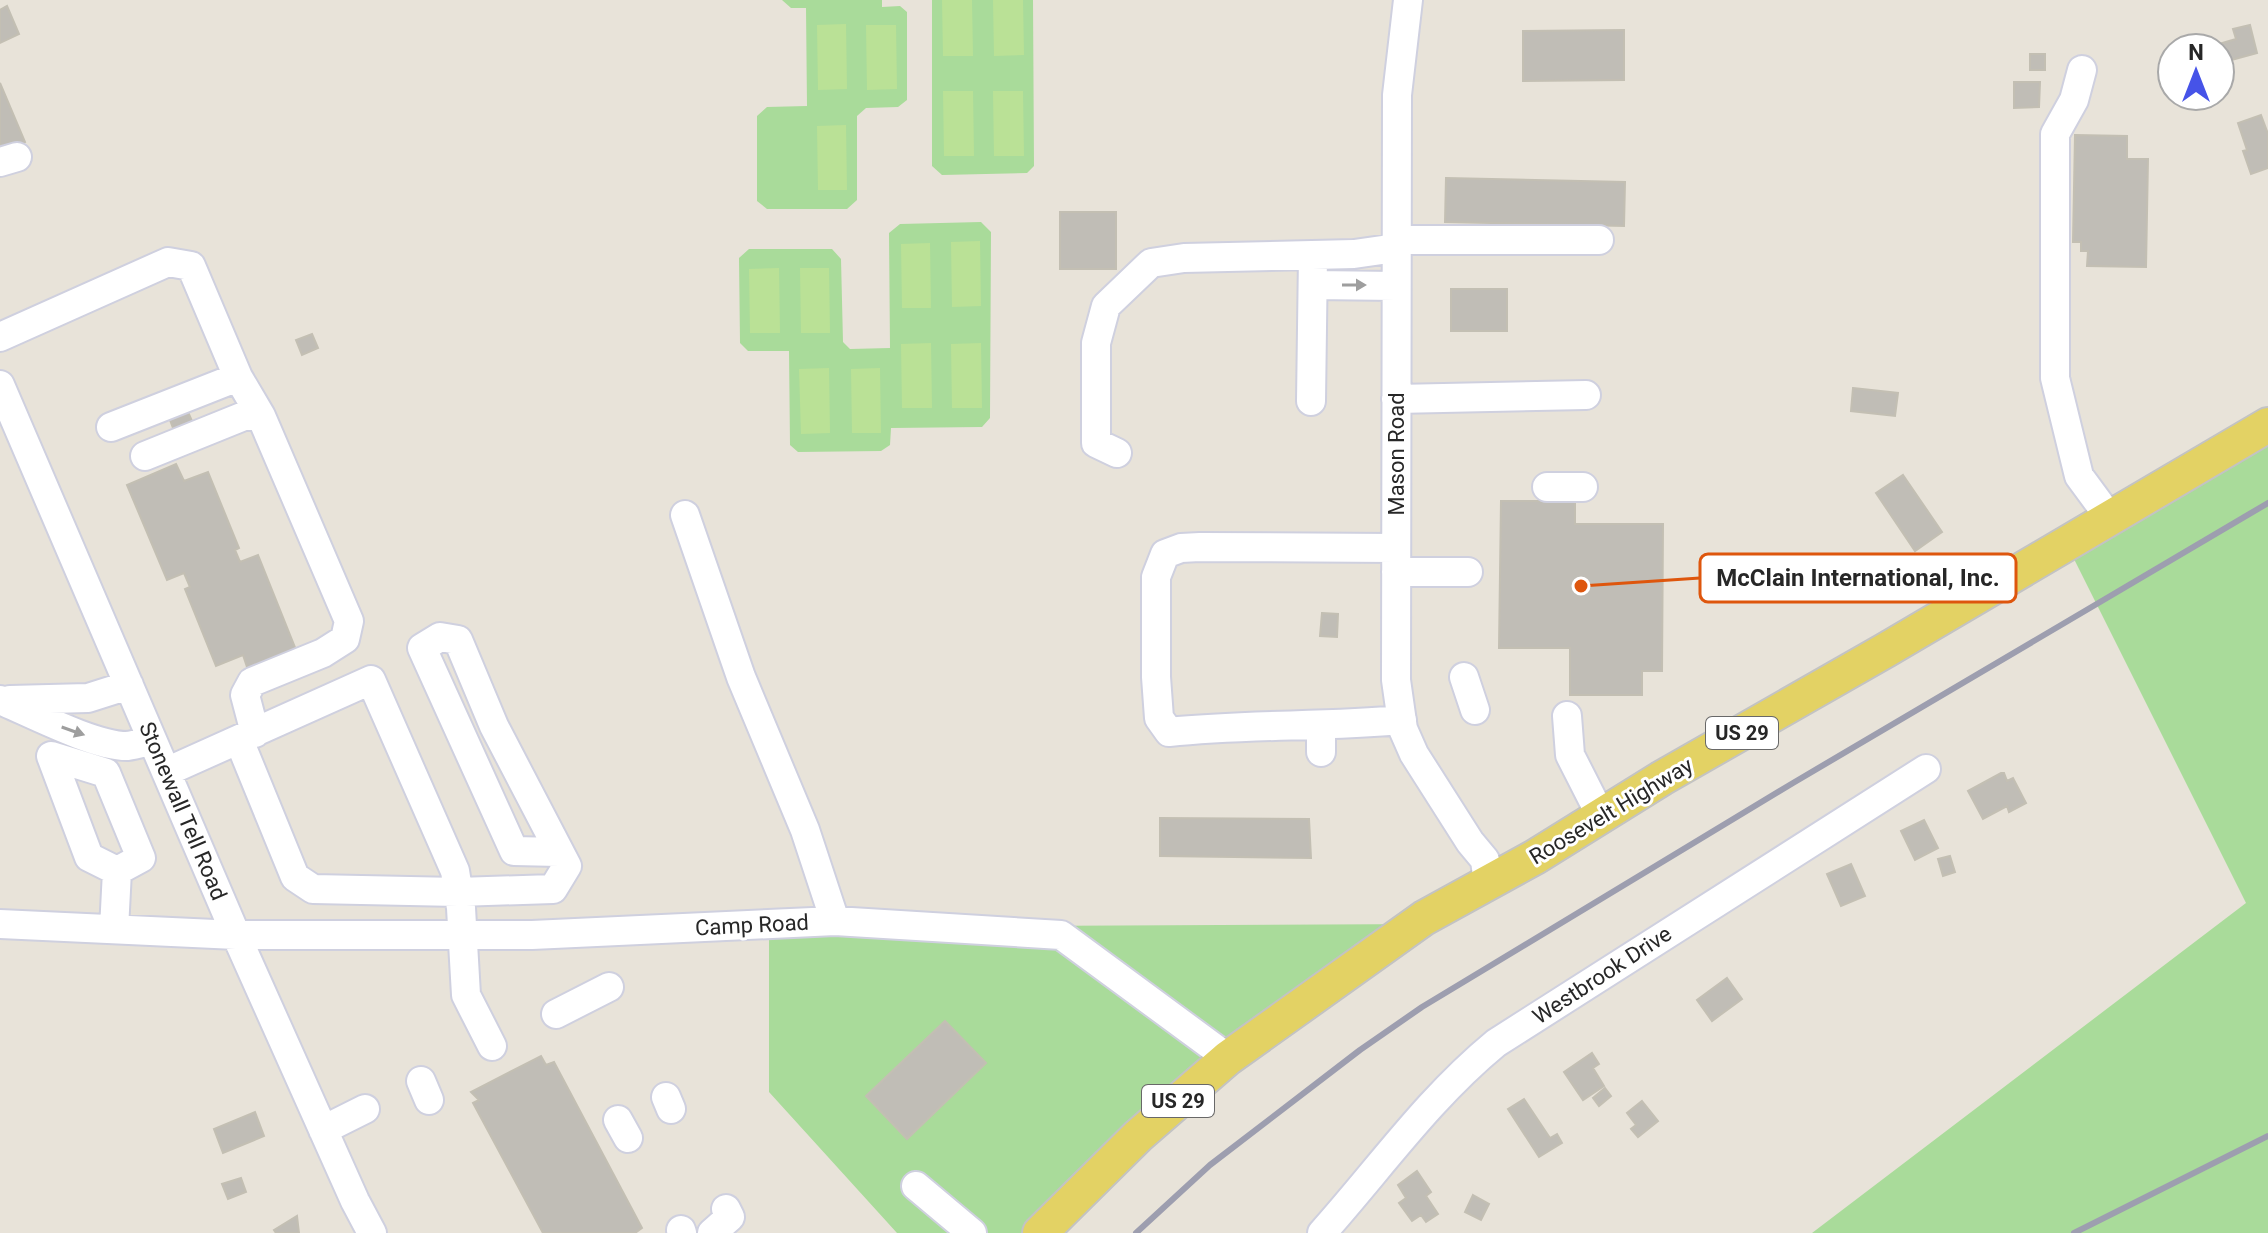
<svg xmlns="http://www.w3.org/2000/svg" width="2268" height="1233" viewBox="0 0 2268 1233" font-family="Roboto,sans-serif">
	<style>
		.green { fill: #a9db9a }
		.pitch { fill: #bae196 }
		.building { fill: #c0bdb6; stroke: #c3bfb3; stroke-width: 2 }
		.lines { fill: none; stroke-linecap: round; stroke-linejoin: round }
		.minor-casing { stroke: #cfd0df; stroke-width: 32 }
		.major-casing { stroke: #c3c3c3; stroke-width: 38 }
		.minor { stroke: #fff; stroke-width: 28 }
		.major { stroke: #e3d264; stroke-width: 34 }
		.rail { stroke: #9d9eaf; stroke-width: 6 }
		.oneway { fill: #9e9e9e }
		.labels { text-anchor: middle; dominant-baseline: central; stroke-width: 6; stroke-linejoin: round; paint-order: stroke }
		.shield { fill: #fff; stroke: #686868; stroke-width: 2 }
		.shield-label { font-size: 20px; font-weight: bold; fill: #272727 }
		.street-label { font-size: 22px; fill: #272727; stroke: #fff }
		.leader { fill: none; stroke: #de560d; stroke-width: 3 }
		.callout-dot { fill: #de560d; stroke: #fff; stroke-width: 3 }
		.callout { fill: #fff; stroke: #de560d; stroke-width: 3 }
		.callout-label { font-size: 24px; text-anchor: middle; font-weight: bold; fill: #272727 }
	</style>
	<rect width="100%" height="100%" fill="#e8e3d9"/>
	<!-- green -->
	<path class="green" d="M782 0H882V7L900 6 907 12V100L898 107 866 108 857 116V200L847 209H767L757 201V116L767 107 807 106 806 8H791Z
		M932 0H1033L1034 166 1027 173 942 175 932 166Z
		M981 222 991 232 990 418 982 427 891 428 890 445 881 451 798 452 790 445 789 351H748L740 343 739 258 749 249H832L841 259 843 342 850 349 890 348 889 233 900 224Z
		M2268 430V1233H1812L2246 903 2068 547Z
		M1434 924 1212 1076 1055 1233H897L769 1092V927Z"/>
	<!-- pitch -->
	<path class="pitch" d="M942 0H972L973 56H943Z
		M993 0H1023L1024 55 994 56Z
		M846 24 847 89 818 90 817 25Z
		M866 25H896L897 89 867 90Z
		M943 91H973L974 156H944Z
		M993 91H1023L1024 156H994Z
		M846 125 847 190H818L817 126Z
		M980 241 981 306 952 307 951 242Z
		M930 243 931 308H902L901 244Z
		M779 268 780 333H750L749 269Z
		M800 268H829L830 333H801Z
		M931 343 932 408H902L901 344Z
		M981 343 982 408H952L951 344Z
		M829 368 830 433 801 434 799 369Z
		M880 368 881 433H852L851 369Z"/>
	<!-- building -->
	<path class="building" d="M7 6 19 34 0 43V10Z
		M2250 25 2257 53 2224 62 2219 44 2236 39 2233 29Z
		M1624 30V80L1523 81V31Z
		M2030 54H2045V70H2030Z
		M2014 82H2040L2039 107 2014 108Z
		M0 83 25 142 0 153Z
		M2261 115 2268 134V168L2251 174 2243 151 2247 150 2238 123Z
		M2075 135 2127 136V159H2148L2146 267 2087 266 2088 251H2081V242H2073Z
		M1446 178 1625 182 1624 226 1445 222Z
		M1060 212H1116V269H1060Z
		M1451 289H1507V331H1451Z
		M312 334 318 348 302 355 296 340Z
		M1853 388 1898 393 1895 416 1851 411Z
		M188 412 195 428 176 436 170 420Z
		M176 464 184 481 208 472 239 548 235 550 240 562 258 555 296 650 248 670 243 655 216 666 185 589 190 587 184 573 167 580 127 485Z
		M1903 475 1942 532 1915 551 1876 493Z
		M1501 501H1575V524H1663L1662 671H1642V695H1570V648H1499Z
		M1322 613 1338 614 1337 637 1320 636Z
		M2001 773H2004L2007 781 2013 778 2026 803 2009 812 2007 806 1983 819 1968 791Z
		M1160 818 1309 819 1311 858 1160 856Z
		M1924 820 1938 848 1915 860 1901 831Z
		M1950 856 1955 872 1943 876 1938 859Z
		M1851 864 1865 896 1841 906 1827 874Z
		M1727 978 1742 999 1712 1021 1697 1000Z
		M945 1021 986 1063 907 1139 866 1096Z
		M1592 1053 1599 1064 1593 1068 1604 1086 1583 1100 1564 1072Z
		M541 1056 546 1065 554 1062 642 1228 635 1233H543L473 1103 479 1100 471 1092Z
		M1605 1088 1611 1096 1599 1106 1593 1098Z
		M1524 1099 1550 1138 1557 1134 1562 1143 1539 1157 1508 1109Z
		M1642 1101 1658 1121 1638 1137 1631 1129 1636 1125 1627 1113Z
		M255 1112 264 1136 223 1153 214 1129Z
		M1417 1171 1431 1192 1426 1196 1438 1214 1426 1222 1421 1215 1412 1221 1399 1203 1406 1198 1398 1185Z
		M241 1178 246 1192 228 1199 222 1184Z
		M1473 1195 1489 1204 1481 1220 1465 1212Z
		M297 1216 299 1233H276L274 1230Z"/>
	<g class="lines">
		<!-- minor casing -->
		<g class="minor-casing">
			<path id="minor" d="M1408 0 1397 95 1396 680 1403 729 1414 754 1470 842 1485 860 1488 884
				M2082 70 2074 100 2055 134V378L2079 476 2110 518
				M0 162 17 157
				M1396 240H1599
				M1313 285 1396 286
				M0 337 168 262 191 266 238 377 261 416
				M0 385 236 935 355 1201 372 1233
				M1396 399 1586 395
				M1311 401 1313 255
				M111 427 238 377
				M1117 453 1096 443V343L1106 306 1151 263 1184 258 1354 254 1396 248
				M145 456 244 416H261L349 621 345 639 323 653 252 682 245 695 255 733
				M1547 487H1583
				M685 515 741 677 805 830 835 921
				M1396 548 1200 547 1181 548 1165 554 1156 577V677L1159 718 1169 732C1247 724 1324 727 1402 720
				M1396 572H1468
				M1464 677 1475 710
				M0 700C31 713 94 746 127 746 135 745 144 742 152 740
				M10 700 88 698 129 685
				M1567 716 1570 755 1601 816
				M239 740 295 877 313 889 458 892 553 889 567 866 494 726 458 640 440 637 422 648 514 851 559 852
				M1321 752V725
				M166 772 371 680 455 871 461 908 466 995 492 1046
				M0 924 236 935H532L835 921 1061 935 1228 1058
				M114 929 117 871 89 857 51 756 106 773 141 858 117 871
				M556 1014 609 987
				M421 1081 429 1100
				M666 1097 671 1109
				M618 1120 628 1138
				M323 1130 365 1109
				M916 1186 972 1233
				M681 1230 682 1233
				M712 1233 730 1217 726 1209
				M1322 1233C1380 1168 1428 1099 1496 1043L1926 769"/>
		</g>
		<!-- major casing -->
		<g class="major-casing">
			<path id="major" d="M1040 1233 1138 1136 1228 1058 1424 918 1535 857 1662 778 1886 650 2268 425"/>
		</g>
		<!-- minor -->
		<use href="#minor" class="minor"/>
		<!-- major -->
		<use href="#major" class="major"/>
		<!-- rail -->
		<path class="rail" d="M1136 1233 1210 1165 1360 1050 1422 1007 1793 783 2268 503
			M2074 1233 2268 1136"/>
	</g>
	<!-- one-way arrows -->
	<defs><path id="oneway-solid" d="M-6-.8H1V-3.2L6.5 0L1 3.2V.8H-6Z" transform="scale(2)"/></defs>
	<g class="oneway">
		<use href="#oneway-solid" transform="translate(1354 285)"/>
		<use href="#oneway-solid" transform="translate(73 731) rotate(19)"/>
	</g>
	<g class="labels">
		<!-- shield labels -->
		<g class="shield">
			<rect x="1706" y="717" width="72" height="32" rx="6"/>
			<rect x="1142" y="1085" width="72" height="32" rx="6"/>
		</g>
		<g class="shield-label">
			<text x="1742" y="733">US 29</text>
			<text x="1178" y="1101">US 29</text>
		</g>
		<!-- street labels -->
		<g class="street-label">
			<text transform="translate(1396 454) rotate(-90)">Mason Road</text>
			<text transform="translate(183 811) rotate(67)">Stonewall Tell Road</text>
			<text transform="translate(1611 811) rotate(-31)">Roosevelt Highway</text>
			<text transform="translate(752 925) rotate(-3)">Camp Road</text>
			<text transform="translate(1602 975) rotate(-33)">Westbrook Drive</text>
		</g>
	</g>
	<!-- callouts -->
	<path class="leader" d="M1581 586L1700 578"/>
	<circle class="callout-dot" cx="1581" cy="586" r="8"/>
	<rect class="callout" x="1700" y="554" width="316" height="48" rx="8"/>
	<g class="callout-label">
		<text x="1858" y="586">McClain International, Inc.</text>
	</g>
	<!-- north arrow -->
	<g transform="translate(2196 72)"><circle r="38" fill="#ffffff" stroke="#a9a9a9" stroke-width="2"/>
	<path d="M0-6L14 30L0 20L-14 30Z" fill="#4653e8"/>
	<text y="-12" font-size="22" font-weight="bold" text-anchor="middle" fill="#272727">N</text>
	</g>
</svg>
